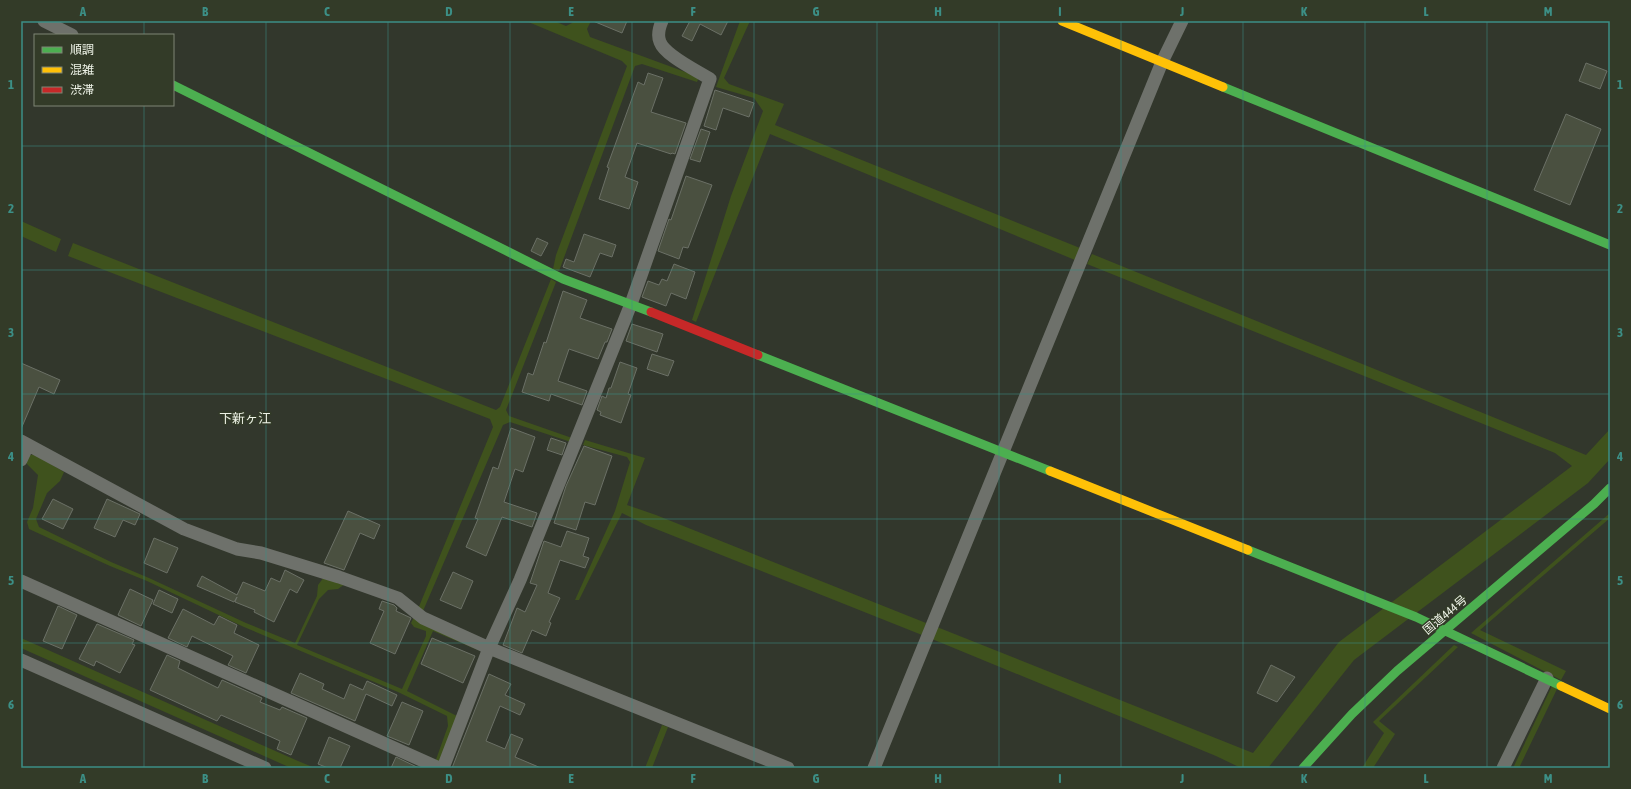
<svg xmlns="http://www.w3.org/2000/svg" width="1631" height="789" viewBox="0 0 1631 789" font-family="'Asap Condensed','Noto Sans JP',sans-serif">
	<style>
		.water { fill: #3f521d }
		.building { fill: #4a5040; stroke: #6b7066 }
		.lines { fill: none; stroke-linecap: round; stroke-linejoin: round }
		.street { stroke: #6e716b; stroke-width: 13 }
		.fast { stroke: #4caf50; stroke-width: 9 }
		.slow { stroke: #ffc107; stroke-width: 9 }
		.jam { stroke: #c62828; stroke-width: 9 }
		.grid { fill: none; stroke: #3c8f86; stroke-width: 1; stroke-opacity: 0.55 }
		.labels { text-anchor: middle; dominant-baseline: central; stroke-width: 3; stroke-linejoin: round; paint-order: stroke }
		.street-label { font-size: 12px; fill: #eef3e7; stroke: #333b28 }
		.neighbourhood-label { font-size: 13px; fill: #eef3e7; stroke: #333b28 }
		.neatline { fill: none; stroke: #3c8f86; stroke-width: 1.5 }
		.grid-label { font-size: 13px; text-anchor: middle; font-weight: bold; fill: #3c8f86 }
	</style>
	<rect width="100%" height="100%" fill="#32372c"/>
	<!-- water -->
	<path class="water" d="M526 21H554L566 26 572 23 574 21H591L587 29 590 37 699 77 697 82 642 64 635 66 559 271 553 269 556 255 627 66 622 61Z
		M740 21H750L724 78 729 84 784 104 775 125 1080 248 1075 260 770 134 696 322 692 320 731 196 763 111 754 98 716 87Z
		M21 221 61 239 56 252 21 236Z
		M73 243 496 410 500 407 551 279 556 282 506 410 509 416 572 438 571 442 510 422 503 425 423 611 418 609 493 427 490 419 68 256Z
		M1092 254 1586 455 1610 429V459L1588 483 1354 660 1268 768H1241L1216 756 932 639 937 627 1253 753 1339 642 1572 466 1555 453 1087 264Z
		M585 440 645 458 627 505 656 515 926 623 922 635 646 525 622 513 579 600H575L615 511 630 462 627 457 583 445Z
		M34 454 64 472 60 481 47 493 36 519 39 527 111 562 149 578 246 623 295 643 317 596 318 585 324 577 345 584 338 589 328 590 319 599 297 645 402 689 426 636V631L414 627 411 623 414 617 480 651 433 631 407 691 457 716 438 768H433L448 726 447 716 398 692 244 627 147 581 110 566 29 529 27 522 33 508 38 475 25 462 28 456Z
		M1610 513V518L1480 630 1566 671 1561 680 1471 633Z
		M21 638 298 761 315 768H291L21 648Z
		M1454 645 1458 647 1379 721 1395 734 1373 768H1362L1384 733 1373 722Z
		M1552 686 1557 689 1519 768H1513Z
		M662 725 668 727 652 768H645Z"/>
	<!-- building -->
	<path class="building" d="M593 21H627L622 33Z
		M690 21H728L721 35 700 24 692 41 682 36Z
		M1586 63 1607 71 1600 89 1579 81Z
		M648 73 663 78 651 112 686 123 675 154 672 153 671 154 637 143 625 177 638 182 629 209 599 199 609 168 607 167 638 82 644 85Z
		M715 90 754 103 749 117 723 108 716 130 704 126Z
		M1566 114 1601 129 1570 205 1534 190Z
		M701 129 710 132 700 162 690 159Z
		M686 176 712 185 688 248 683 247 679 259 658 251 669 219 671 220Z
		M584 234 616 245 612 257 600 253 590 277 563 267 566 259 574 262Z
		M537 238 548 243 541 256 531 251Z
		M674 264 695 272 686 299 671 293 666 306 642 297 648 281 659 285 662 279 667 281Z
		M563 291 587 300 580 318 612 329 607 342H605L598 359 569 349 558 381 587 391 582 405 551 394 549 401 522 392 528 373 533 375 544 342 546 343Z
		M632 324 663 334 657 352 626 341Z
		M652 354 674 361 668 376 647 369Z
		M620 362 637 368 628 394 631 395 621 423 600 415 601 412 597 410 602 396 606 398 609 388H611Z
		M21 363 60 380 54 394 39 387 21 429Z
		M511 428 535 437 523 472 515 469 504 502 537 513 532 527 502 517 486 556 466 547 478 519 475 518 493 467 498 469Z
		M551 438 566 443 562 455 547 450Z
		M584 446 612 456 595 505 585 502 576 530 554 523 566 486Z
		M53 499 73 509 63 529 42 519Z
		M107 499 140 514 135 525 123 520 115 537 94 528Z
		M348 511 380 525 374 539 360 533 344 570 324 563Z
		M567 531 589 538 583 556 589 558 585 568 560 560 548 593 560 598 549 622 551 623 546 636 532 630 522 653 503 645 517 608 525 612 537 585 530 583 544 541 561 547Z
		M154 538 178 548 167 573 144 563Z
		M285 570 304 580 297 593 290 589 274 622 254 612 255 610 235 602 237 597 234 602 197 586 202 576 237 595 243 582 265 591 271 578 280 582Z
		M453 572 473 581 461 609 440 600Z
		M130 589 153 600 141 626 118 615Z
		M159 590 178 599 172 613 153 604Z
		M382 601 394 605 397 608 396 611 411 618 395 654 370 643 384 611 379 609Z
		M58 606 77 615 62 649 43 641Z
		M183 609 214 625 219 616 237 625 234 633 259 645 246 673 228 665 233 656 192 636 187 647 168 638Z
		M97 624 134 640 132 644 135 645 120 673 96 661 94 666 79 659Z
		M432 638 475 656 463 683 421 664Z
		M167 655 180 661 178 668 218 688 222 680 262 698 260 702 280 710 282 707 307 718 291 755 277 749 280 741 269 736 221 715 217 721 150 690Z
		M1271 665 1295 677 1277 702 1257 693Z
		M300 673 324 684 322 689 344 699 350 684 363 690 367 681 397 695 392 706 366 694 355 721 291 693Z
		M489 674 511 684 505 695 525 704 520 715 500 706 486 741 505 749 511 734 523 739 515 757 541 768H452Z
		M402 702 423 711 409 745 387 736Z
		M329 737 350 746 340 768H328L318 764Z
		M396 757 419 768H391Z"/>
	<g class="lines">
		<!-- street -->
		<path class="street" d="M44 21 72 35
			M21 441 184 529 237 549 261 553 339 577 398 598 423 618 489 648 788 768
			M21 460 28 445
			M21 581 439 768
			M21 660 265 768
			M443 768 489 648 520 580 631 304 710 79C698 71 665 56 660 42 657 35 659 28 662 21
			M874 768 1162 62 1182 21
			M1503 768 1547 678"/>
		<!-- fast -->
		<path class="fast" d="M173 85 563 279 651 312
			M1223 87 1610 245
			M758 355 1050 471
			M1248 550 1416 617 1561 686
			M1303 768 1352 714 1397 671 1594 504 1610 488"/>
		<!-- slow -->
		<path class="slow" d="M1062 21 1223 87
			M1050 471 1248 550
			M1561 686 1610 709"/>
		<!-- jam -->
		<path class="jam" d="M651 312 758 355"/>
	</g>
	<!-- grid -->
	<path class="grid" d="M144 21V35M266 21V768M388 21V768M510 21V768M632 21V768M754 21V768M877 21V768M999 21V768M1121 21V768M1243 21V768M1365 21V768M1487 21V768M144 105V768M21 146H1610M21 270H1610M21 394H1610M21 519H1610M21 643H1610"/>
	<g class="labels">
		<!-- street labels -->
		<g class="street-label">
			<text transform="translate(1445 615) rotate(-40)">国道444号</text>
		</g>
		<!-- neighbourhood labels -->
		<g class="neighbourhood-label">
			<text x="245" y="418">下新ヶ江</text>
		</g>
	</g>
	<!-- border -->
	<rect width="1631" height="789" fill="none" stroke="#333b28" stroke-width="44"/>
	<!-- legend -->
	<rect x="34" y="34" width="140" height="72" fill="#333b28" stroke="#7e8574"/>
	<rect x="42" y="47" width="20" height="6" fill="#4caf50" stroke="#7e8574"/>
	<text x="70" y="54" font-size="12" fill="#eef3e7">順調</text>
	<rect x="42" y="67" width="20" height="6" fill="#ffc107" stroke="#7e8574"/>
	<text x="70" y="74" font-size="12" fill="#eef3e7">混雑</text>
	<rect x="42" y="87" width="20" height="6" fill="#c62828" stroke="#7e8574"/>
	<text x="70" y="94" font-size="12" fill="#eef3e7">渋滞</text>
	<rect x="22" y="22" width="1587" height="745" class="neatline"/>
	<g class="grid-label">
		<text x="83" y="16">A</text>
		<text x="205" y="16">B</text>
		<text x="327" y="16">C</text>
		<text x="449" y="16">D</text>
		<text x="571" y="16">E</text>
		<text x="693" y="16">F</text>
		<text x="816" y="16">G</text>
		<text x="938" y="16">H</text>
		<text x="1060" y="16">I</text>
		<text x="1182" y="16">J</text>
		<text x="1304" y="16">K</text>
		<text x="1426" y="16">L</text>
		<text x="1548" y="16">M</text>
		<text x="11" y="89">1</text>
		<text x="1620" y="89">1</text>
		<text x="11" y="213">2</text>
		<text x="1620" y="213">2</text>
		<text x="11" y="337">3</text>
		<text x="1620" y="337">3</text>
		<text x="11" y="461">4</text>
		<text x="1620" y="461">4</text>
		<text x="11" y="585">5</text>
		<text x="1620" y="585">5</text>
		<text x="11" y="709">6</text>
		<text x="1620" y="709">6</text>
		<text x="83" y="783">A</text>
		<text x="205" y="783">B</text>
		<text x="327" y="783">C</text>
		<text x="449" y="783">D</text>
		<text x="571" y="783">E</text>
		<text x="693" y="783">F</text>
		<text x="816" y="783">G</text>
		<text x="938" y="783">H</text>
		<text x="1060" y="783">I</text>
		<text x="1182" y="783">J</text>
		<text x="1304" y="783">K</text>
		<text x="1426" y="783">L</text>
		<text x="1548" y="783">M</text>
	</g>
</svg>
